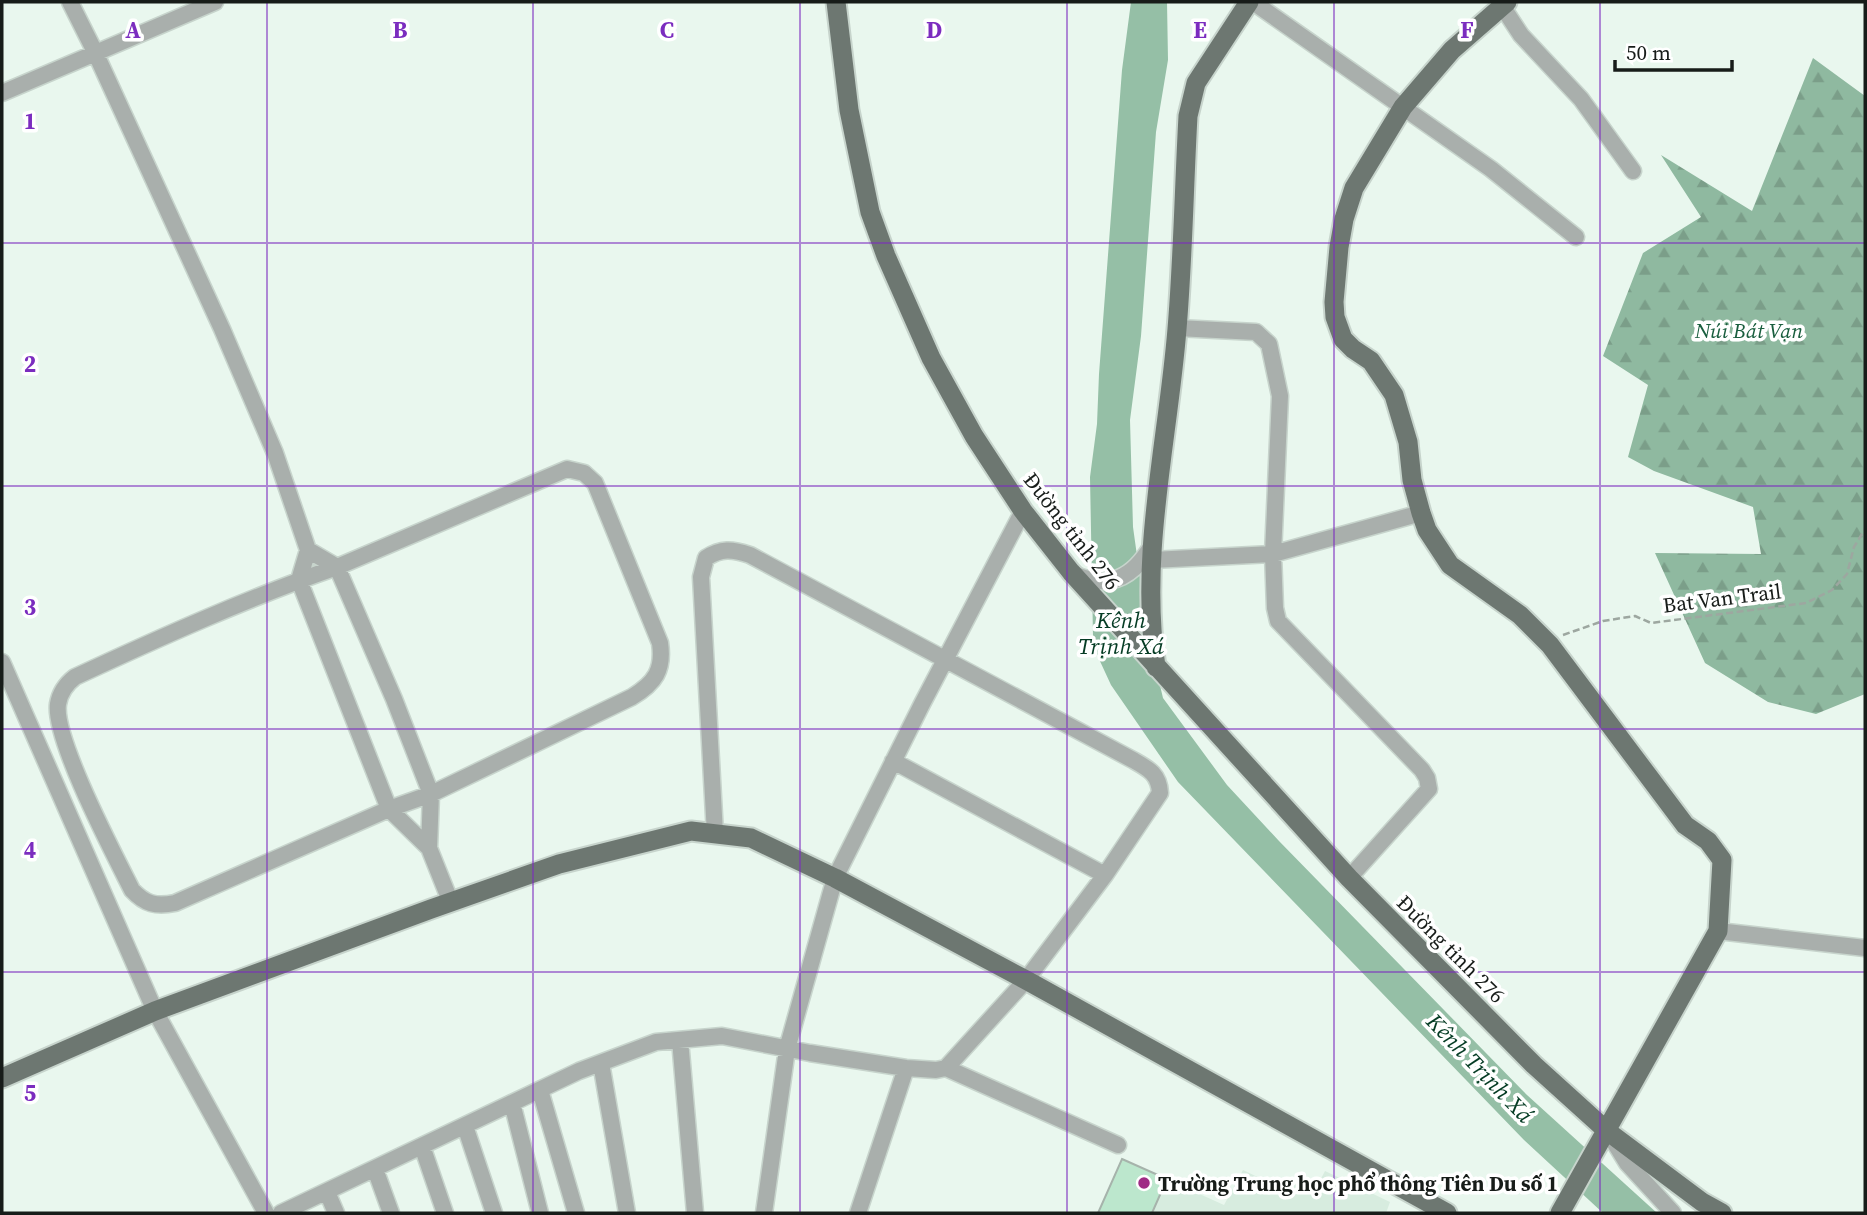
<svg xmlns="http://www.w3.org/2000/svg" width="1867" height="1215" viewBox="0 0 1867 1215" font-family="'Source Serif 4',serif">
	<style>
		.built { fill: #d7ecdf }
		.forest { fill: url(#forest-firs) }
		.water { fill: #95bfa6 }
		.building { fill: #bce7cd; stroke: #a6b3ab; stroke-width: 2 }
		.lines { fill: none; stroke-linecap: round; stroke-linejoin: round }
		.minor-casing { stroke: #c7d4cc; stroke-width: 19 }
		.major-casing { stroke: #c7d4cc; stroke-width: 23 }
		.path { stroke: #9da7a0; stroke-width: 2.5; stroke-dasharray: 7 3.5; stroke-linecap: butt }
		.minor { stroke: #a9afac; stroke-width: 16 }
		.major { stroke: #6d7771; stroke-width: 19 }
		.grid { fill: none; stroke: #7b2cbf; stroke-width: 2; stroke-opacity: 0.55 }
		.poi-dot { fill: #9f2b85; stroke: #fff; stroke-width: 2.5 }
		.labels { text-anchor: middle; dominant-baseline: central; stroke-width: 7; stroke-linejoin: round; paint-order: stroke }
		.park-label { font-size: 21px; font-style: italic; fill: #195e3e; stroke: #fff }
		.street-label { font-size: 21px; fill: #171c19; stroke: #fff }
		.poi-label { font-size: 21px; font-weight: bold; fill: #171c19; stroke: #fff; text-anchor: start }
		.water-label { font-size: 23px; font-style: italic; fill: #053c24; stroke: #fff }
		.grid-label { font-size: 23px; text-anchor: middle; font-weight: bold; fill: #7b2cbf; stroke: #fff; stroke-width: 7; stroke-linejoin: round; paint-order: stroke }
	</style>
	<defs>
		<pattern id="forest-firs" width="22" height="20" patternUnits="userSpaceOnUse" patternTransform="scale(1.75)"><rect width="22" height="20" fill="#8fb9a0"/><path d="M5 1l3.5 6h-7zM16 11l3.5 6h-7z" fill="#7b9e89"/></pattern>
	</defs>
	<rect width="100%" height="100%" fill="#e9f7ee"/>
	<!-- built -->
	<path class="built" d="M1122 1159 1224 1205 1243 1170 1278 1187 1284 1177 1314 1192 1325 1171 1390 1202 1386 1213H1098Z"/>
	<!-- forest -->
	<path class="forest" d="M1813 58 1865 96V694L1816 714 1768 702 1705 663 1655 553 1761 554 1753 507 1654 471 1628 457 1648 385 1603 356 1643 253 1701 217 1661 155 1752 211Z"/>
	<!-- water -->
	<path class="water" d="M1131 2H1167L1168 60 1156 132 1141 336 1130 420 1133 527 1148 635 1163 698 1227 785 1279 841 1527 1095 1657 1213H1603L1524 1140 1178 782 1111 685 1099 659 1093 636 1090 477 1097 424 1099 374 1122 70Z"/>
	<!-- building -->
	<path class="building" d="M1122 1159 1167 1179 1152 1213H1098Z"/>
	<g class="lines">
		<!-- minor casing -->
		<g class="minor-casing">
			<path id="minor" d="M70 2 95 52 222 329 275 453 308 550 299 580 389 809 429 848 451 903
				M1253 2 1491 169 1576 237
				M1502 6 1521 35 1581 99 1633 171
				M2 93 215 2
				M1177 328 1256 332 1269 344 1280 396 1273 554 1275 608 1278 621 1422 770 1427 778 1429 789 1349 878
				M567 469 584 473 595 483 660 643C664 670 655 683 632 697L431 794 389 809 175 903C156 907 145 904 132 890 114 854 53 738 58 704 60 692 66 684 75 677 161 637 248 598 337 567Z
				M308 550 337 567 394 699 431 794 429 848
				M1152 560 1273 554 1421 513
				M1072 573C1108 591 1133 578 1152 545
				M2 662 155 1011 266 1213
				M893 761 1105 875
				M1718 931 1865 948
				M680 1040 695 1213
				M601 1063 627 1213
				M946 1068 1118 1145
				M540 1090 576 1213
				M512 1103 540 1213
				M465 1126 494 1213
				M1611 1137 1627 1163 1673 1213
				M422 1146 445 1213
				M375 1169 391 1213
				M327 1192 336 1213
				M281 1213 579 1071 656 1042 722 1036 810 1053 906 1068 936 1070 946 1068 1026 980 1105 875 1160 793C1159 774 1149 769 1133 760L750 555C732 549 721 548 706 558L701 577 715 834
				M764 1213 787 1049 835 878 922 704 1023 511
				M858 1213 906 1068"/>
		</g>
		<!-- major casing -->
		<g class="major-casing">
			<path id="major" d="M836 2 849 110 870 212 886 256 931 358 974 436 1023 511 1071 572 1349 878 1534 1065 1607 1131 1702 1202 1722 1213
				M1507 2 1452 50 1403 107 1354 188 1344 219 1339 247 1334 302 1335 317 1343 339 1353 349 1371 361 1394 395 1408 442 1412 480 1421 513 1427 530 1450 565 1520 615 1550 645 1685 825 1708 841 1722 860 1718 931 1560 1213
				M1156 667C1139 554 1168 441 1177 329 1183 258 1184 187 1188 116L1196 83 1249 2
				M2 1078 155 1011 431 909 559 864 691 831 751 838 835 878 1026 980 1447 1213"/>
		</g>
		<!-- path -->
		<path class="path" d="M1563 635 1603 621 1635 616 1651 623 1806 603 1832 590 1847 574 1854 547 1865 529"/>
		<!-- minor -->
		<use href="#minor" class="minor"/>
		<!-- major -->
		<use href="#major" class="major"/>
	</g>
	<!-- grid -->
	<path class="grid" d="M267 2V1213M533 2V1213M800 2V1213M1067 2V1213M1334 2V1213M1600 2V1213M2 243H1865M2 486H1865M2 729H1865M2 972H1865"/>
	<!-- markers -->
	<circle class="poi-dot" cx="1144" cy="1183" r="7"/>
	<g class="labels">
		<!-- park labels -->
		<g class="park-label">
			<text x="1749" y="330">Núi Bát Vạn</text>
		</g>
		<!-- street labels -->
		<g class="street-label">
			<text transform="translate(1072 531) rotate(52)">Đường tỉnh 276</text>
			<text transform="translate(1722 598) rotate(-7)">Bat Van Trail</text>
			<text transform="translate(1451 949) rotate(45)">Đường tỉnh 276</text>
		</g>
		<!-- poi labels -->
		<g class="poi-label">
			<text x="1158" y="1183">Trường Trung học phổ thông Tiên Du số 1</text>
		</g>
		<!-- water labels -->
		<g class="water-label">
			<text x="1121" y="620">Kênh<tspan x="1121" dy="26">Trịnh Xá</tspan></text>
			<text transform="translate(1480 1068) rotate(46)">Kênh Trịnh Xá</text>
		</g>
	</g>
	<g class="grid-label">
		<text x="133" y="38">A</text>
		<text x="400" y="38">B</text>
		<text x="667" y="38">C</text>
		<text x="934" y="38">D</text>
		<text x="1200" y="38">E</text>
		<text x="1467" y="38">F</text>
		<text x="30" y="129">1</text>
		<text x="30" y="372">2</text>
		<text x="30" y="615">3</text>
		<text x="30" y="858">4</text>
		<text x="30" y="1101">5</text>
	</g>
	<!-- border -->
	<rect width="1867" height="1215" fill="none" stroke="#171c19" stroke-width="7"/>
	<!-- scale -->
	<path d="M1615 60v10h117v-10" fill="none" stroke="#171c19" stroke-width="3.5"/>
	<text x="1626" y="60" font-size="21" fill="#171c19" stroke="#ffffff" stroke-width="5" paint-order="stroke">50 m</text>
</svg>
